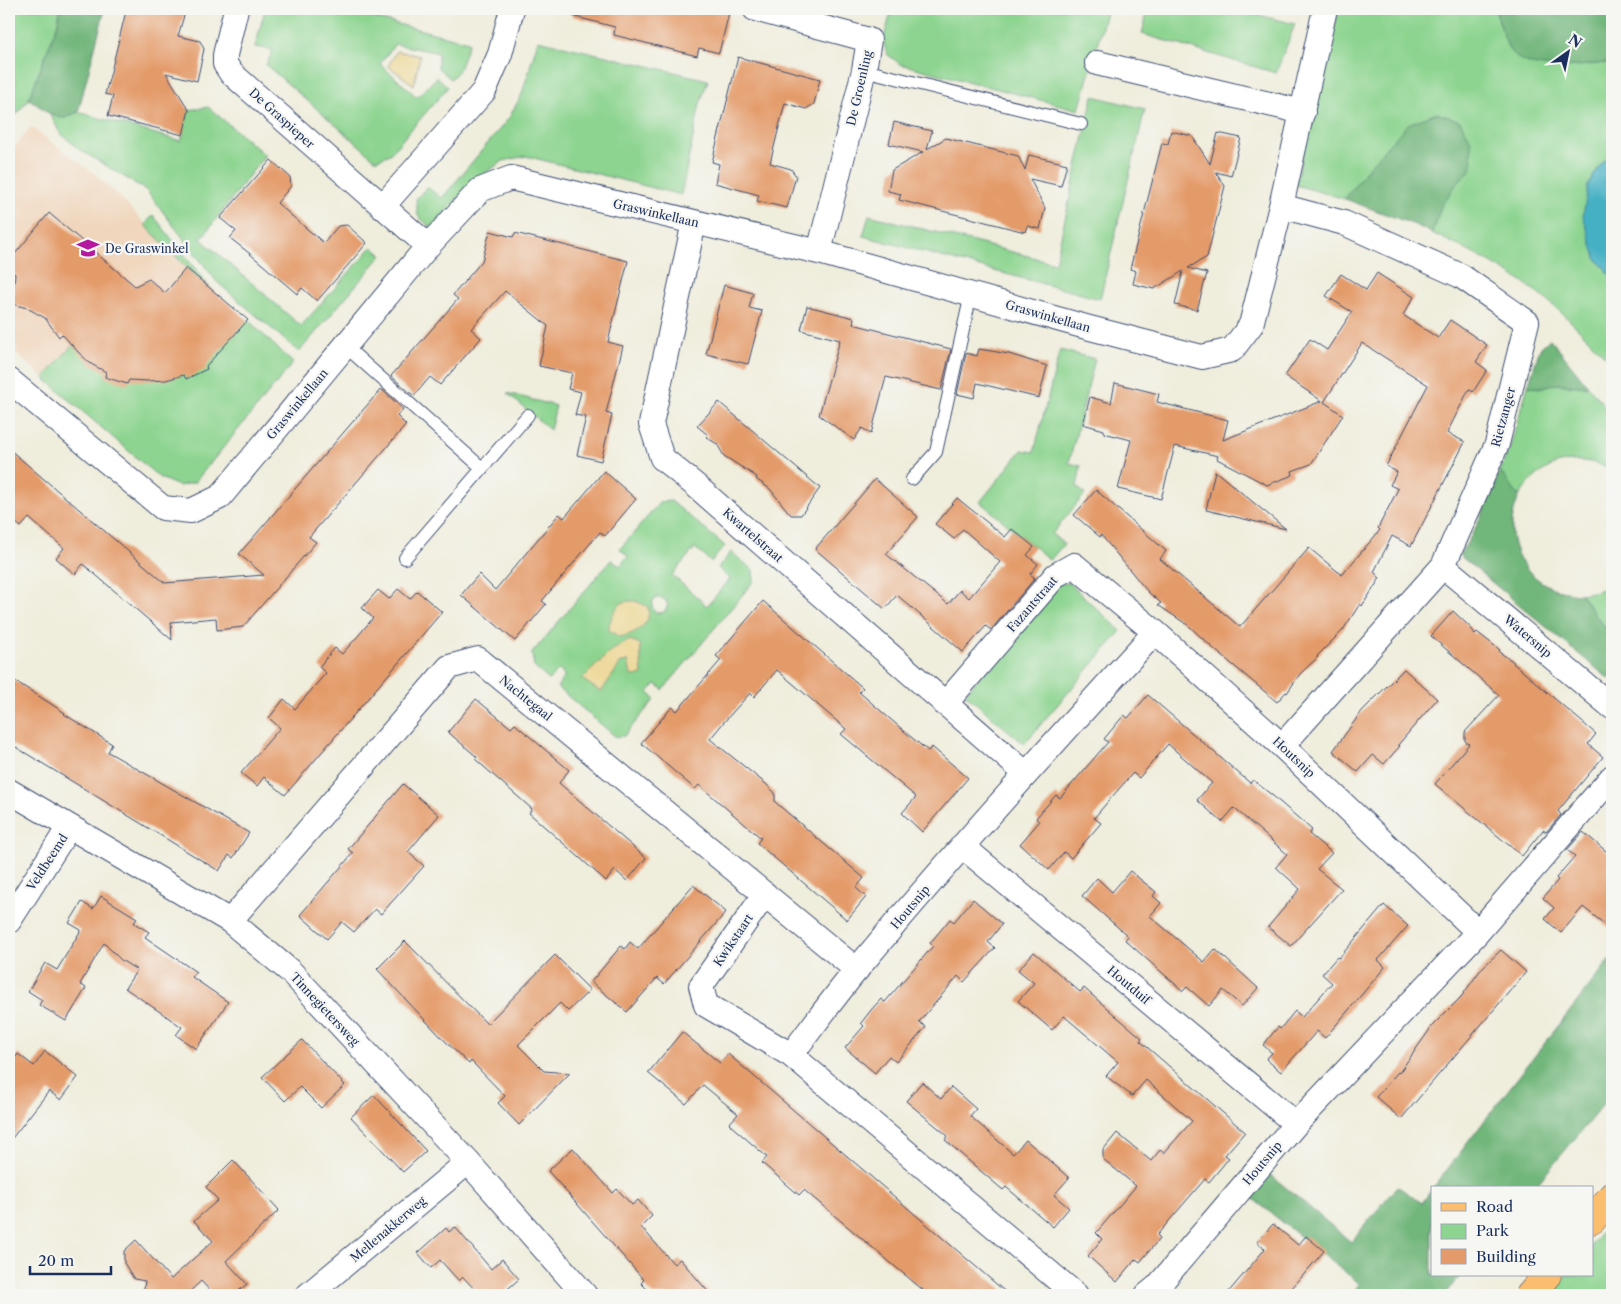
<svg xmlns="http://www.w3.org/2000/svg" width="1621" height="1304" viewBox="0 0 1621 1304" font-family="'Libre Caslon Text',serif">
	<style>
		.built { fill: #f0d6bc }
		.green { fill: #8cd48f; stroke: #548276; fill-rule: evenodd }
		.forest { fill: #71b67a; stroke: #46726c }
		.sand { fill: #eeda9e; stroke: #84847e }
		.water { fill: #45b0c4; stroke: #307091 }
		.building { fill: #e49b6b }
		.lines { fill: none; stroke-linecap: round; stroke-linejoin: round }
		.service-casing { stroke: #3b4c71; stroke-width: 14 }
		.minor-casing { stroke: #3b4c71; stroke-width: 26 }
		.primary-casing { stroke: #3b4c71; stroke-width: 29 }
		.service { stroke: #fff; stroke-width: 12 }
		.minor { stroke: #fff; stroke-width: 24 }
		.primary { stroke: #fbbe6e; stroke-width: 28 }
		.labels { text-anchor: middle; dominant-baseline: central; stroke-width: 4.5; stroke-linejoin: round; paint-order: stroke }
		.street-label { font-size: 12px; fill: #1b2f5e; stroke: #f6f6f2 }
		.poi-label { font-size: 12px; fill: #1b2f5e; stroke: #f6f6f2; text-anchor: start }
	</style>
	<rect width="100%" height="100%" fill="#f6f6f2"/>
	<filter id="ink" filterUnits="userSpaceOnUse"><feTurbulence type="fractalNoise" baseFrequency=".02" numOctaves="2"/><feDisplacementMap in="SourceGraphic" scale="10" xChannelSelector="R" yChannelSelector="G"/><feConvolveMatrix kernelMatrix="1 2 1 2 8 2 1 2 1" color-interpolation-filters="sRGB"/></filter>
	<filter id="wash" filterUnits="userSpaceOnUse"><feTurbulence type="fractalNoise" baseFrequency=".0096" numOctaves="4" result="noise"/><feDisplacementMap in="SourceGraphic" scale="20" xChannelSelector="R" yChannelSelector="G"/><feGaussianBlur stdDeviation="1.12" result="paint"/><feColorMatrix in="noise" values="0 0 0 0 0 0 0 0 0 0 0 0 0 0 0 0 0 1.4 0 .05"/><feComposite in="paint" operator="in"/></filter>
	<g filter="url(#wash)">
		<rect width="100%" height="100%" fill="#efeddb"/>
		<!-- built -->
		<path class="built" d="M31 127 87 168 114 191 191 272 248 320 74 343 44 378 9 347V154Z"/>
		<!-- green -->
		<path class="green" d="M9 9H60L58 23 29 99 9 123Z
			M265 9H338L469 42 459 70 451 79 438 68V53L395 44 380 64 417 97 437 77 448 87 390 154 376 160 266 65 273 50 255 47Z
			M892 9H1107L1079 110 900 64 887 54 883 41Z
			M1148 9H1234L1295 24 1276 73 1142 34Z
			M1339 9H1495C1500 22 1503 37 1509 49 1523 75 1588 65 1612 62V155L1602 162 1596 258 1612 277V363C1584 335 1557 305 1524 283 1495 264 1463 248 1432 233L1441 206 1455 186 1472 168 1372 163 1345 199 1295 185Z
			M538 40 708 80 700 104 681 195 526 156 503 161 475 180 431 228 418 216 416 199 427 187 442 198 509 118 522 94Z
			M1093 96 1145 109 1100 299 863 236 869 215 1055 263Z
			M208 107 265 155 201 239 301 326 372 247 382 255 299 352 217 282 146 190 80 150 60 133 50 114 64 118 78 112 181 141 189 110Z
			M153 215 211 289 191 272 145 225Z
			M248 320 293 363 195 482 179 486 160 478 44 378 74 343Z
			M1060 350 1095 359 1069 463 1081 466 1077 487 1085 494 1052 534 1064 544 1050 560 980 502 1022 450 1034 452Z
			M1552 384C1564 384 1575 387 1588 386L1612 415V469C1574 452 1541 461 1519 497L1500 471 1510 447 1528 386 1539 388Z
			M507 393 556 406 550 430Z
			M671 501 725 546 711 562 695 548 672 575 707 606 730 579 718 568 731 552 753 570 754 581 663 690 656 684 648 692 655 699 624 736 616 737 557 687 565 676 559 670 549 680 534 667 532 653 611 560 620 566 628 556 620 549 660 502ZM657 598H662L666 601 668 606 663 613 655 612 652 608 653 600Z
			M1069 583 1121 631 1024 744 965 694 1058 584Z
			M1612 584V635L1594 614 1581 594 1597 591Z
			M1612 1220V1294L1611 1295H1550L1566 1275H1592V1244Z"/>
		<!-- forest -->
		<path class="forest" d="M60 9H105L78 112 64 118 50 114 29 99 58 23Z
			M1495 9H1612V62C1588 65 1524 76 1509 49 1503 37 1500 22 1495 9Z
			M1437 113 1460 121 1471 141 1472 168 1455 186 1441 206 1432 233 1415 225 1345 199 1372 163 1408 124Z
			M1550 339 1552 341 1588 386C1578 387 1569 384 1559 384 1545 384 1543 390 1528 386L1540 348Z
			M1500 471 1519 497C1497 545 1529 592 1581 594L1594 614 1612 635V676L1609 679 1459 555C1477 531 1488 499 1500 471Z
			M1612 957V1094L1534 1188H1433L1498 1103Z
			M1266 1171 1351 1242 1397 1186 1422 1203 1432 1189V1275H1461L1444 1295H1352L1360 1284 1247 1194Z"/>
		<!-- sand -->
		<path class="sand" d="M397 51 420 56 414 85 388 66Z
			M635 601 647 606C655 623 634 635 619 637L609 630C608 623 615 607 622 603 626 601 631 601 635 601Z
			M630 640 640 644 642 675 631 676 628 660 620 664 601 692 582 679 611 651Z"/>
		<!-- water -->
		<path class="water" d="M1612 155V277L1596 258 1583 216 1588 185 1602 162Z"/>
		<g id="blocks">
			<!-- building -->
			<path class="building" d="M135 9H186L178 36 200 41 204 49 197 81 166 73 189 110 183 135 108 116 113 96 105 94 111 72 126 11 134 13Z
				M573 9H730L719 53 699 48 697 56 614 35 615 27 572 16Z
				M738 57 820 79 814 104 806 109 785 103 770 163 791 169 796 176 787 208 757 201 759 195 715 183 719 164 712 162Z
				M894 122 932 131 927 149 946 138 1018 156 1025 170 1029 155 1067 164 1061 186 1030 179 1045 208 1040 229 1027 226 1025 232 899 200 901 194 888 191 892 170 923 152 889 144Z
				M1171 131 1192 136 1210 164 1218 133 1241 138 1231 176 1216 172 1225 186 1207 257 1188 268 1207 273 1197 310 1175 305 1183 271 1154 289 1133 284 1136 271 1130 269 1162 143 1168 144Z
				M271 160 290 177 291 186 277 203 300 223 324 243 338 226 347 225 367 243 317 301 302 288 297 294 249 253 230 238 236 231 220 218Z
				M49 213 135 286 149 279 165 293 186 268 248 320 206 366 207 369 186 379 184 375 166 380 147 381 129 380 127 384 105 377 106 372 91 364 78 352 62 334 59 337 45 318 27 308 12 304 15 274 9 269V261Z
				M490 231 513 237 515 233 628 261 608 342 623 346 606 413 612 415 601 461 577 455 586 417 575 415 581 392 568 389 572 373 539 366 548 326 505 291 471 329 481 338 440 385 430 377 414 396 391 376 458 299 453 295 482 261Z
				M1377 273 1414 297 1403 315 1438 338 1450 320 1487 345 1476 362 1487 370 1473 392 1469 389 1447 433 1465 442 1411 546 1392 536 1374 572 1380 578 1362 606 1360 604 1343 630 1317 656 1318 657 1300 674 1287 693 1286 692 1277 702 1214 649 1189 626 1158 605 1161 603 1148 592 1101 535 1100 537 1074 515 1096 490 1166 551 1160 559 1240 627 1309 548 1342 575 1380 530 1378 528 1398 489 1390 485 1397 472 1386 466 1428 385 1362 343 1324 402 1343 415 1311 464 1292 471 1293 475 1267 485 1217 459 1218 456 1175 446 1161 499 1118 489 1131 440 1104 433V430L1083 424 1090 397 1111 403 1115 383 1159 394 1157 402 1228 420 1223 440 1322 401 1285 376 1310 339 1327 350 1352 312 1326 296 1341 274 1366 290Z
				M724 285 753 293 749 308 762 311 748 364 706 354Z
				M807 306 854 318 853 324 951 349 941 390 886 377 871 434 862 428 854 440 819 415 840 340 801 330Z
				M979 349 1009 354 1047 366 1039 398 977 383 974 398 957 394 966 353 977 356Z
				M381 389 403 409 397 416 406 425 309 537 316 542 243 627 217 630 216 618 171 622 172 640 83 564 75 574 65 566 56 558 64 548 29 518 21 527 9 517V449L165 583 264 575 239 554Z
				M719 402 820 488 801 515H791L770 489 756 479 757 477 724 456 717 444 706 437 708 435 697 426Z
				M604 471 636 499 605 536 600 532 571 566 542 601 546 604 515 641 461 595 479 574 495 590 559 514 564 518Z
				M1215 471 1286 529 1206 510Z
				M875 479 918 517 886 554 948 604 960 590 969 598 1000 562 963 529 954 539 935 524 957 498 1005 537 1012 529 1034 547 1027 555 1038 564 1030 574 1035 578 991 630 986 626 963 652 897 595 885 609 815 549Z
				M398 589 410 599 417 591 442 612 285 795 264 777 257 786 241 773 280 728 269 718 284 699 295 709 326 673 319 667 327 657 335 648 342 654 358 636 373 618 362 608 378 590 389 599Z
				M763 601 863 688 859 692 911 737 928 751 932 747 968 778 922 832 902 813 916 797 841 734 846 729 777 670 754 697 750 693 724 722 710 739 766 784 775 793V802L864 878 856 888 866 897 847 920 757 843 761 838 727 809 699 785 695 789 641 743 672 707 677 711 721 660 716 656Z
				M1453 611 1471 628 1475 634 1477 632 1500 650 1499 652 1514 662 1513 663 1596 734 1588 744 1603 757 1558 811 1561 815 1546 832 1543 830 1522 856 1435 784 1469 744 1465 741V732L1499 695 1431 636Z
				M1404 669 1437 699 1398 745 1400 746 1384 764 1373 755 1358 772 1333 751 1362 711Z
				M9 677 65 713 64 714 112 744 108 752 249 833 233 858 229 855 219 871 9 743Z
				M1148 695 1250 783 1253 780 1273 796 1312 830 1309 834 1332 853 1317 869 1342 889 1291 946 1268 927 1300 889 1276 867 1287 854 1234 808 1222 822 1197 800 1212 783 1168 744 1139 778 1133 773 1111 798 1094 818 1101 823 1071 858 1064 852 1049 870 1020 844 1039 822 1036 818 1056 795 1060 798 1108 742 1104 739 1124 715 1128 718Z
				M476 699 511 728 515 724 569 770 559 783 646 858 627 881 615 870 606 881 529 813 532 809 475 759 477 757 448 732Z
				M403 784 439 815 408 852 424 866 381 914 375 909 354 932 342 922 327 939 300 915 353 853 348 849Z
				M1583 832 1612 856V930L1583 907 1561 933 1545 919 1554 908 1543 898 1558 880 1556 878 1575 856 1567 850Z
				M1130 871 1156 892 1153 896 1161 903 1150 916 1204 962 1215 949 1258 988 1242 1006 1223 990 1209 1006 1187 987 1183 991 1125 940 1128 936 1082 896 1097 878 1112 892Z
				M693 885 726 912 664 984 657 978 627 1012 591 982 621 946 625 949 630 942 638 949Z
				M101 896 137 918 134 923 149 932 145 937 196 972 192 977 228 1002 196 1049 176 1035 182 1027 125 988 137 970 121 960 104 943 80 984 86 988 66 1021 39 1005 42 1000 28 991 45 963 57 970 81 930 69 923 82 902 93 909Z
				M973 899 1002 924 988 942 995 948 964 982 958 976 919 1022 926 1027 896 1062 889 1056 875 1073 845 1048 864 1026 861 1023 871 1010 881 999 885 1002 933 946 930 943 950 919 954 922Z
				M1384 905 1408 926 1378 960 1385 967 1325 1038 1317 1031 1281 1072 1266 1059 1272 1053 1263 1045 1278 1027 1280 1029 1295 1011 1302 1017 1332 983 1322 974 1337 957 1339 958Z
				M405 941 487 1024 555 955 590 990 568 1011 560 1003 518 1045 544 1071 570 1073 519 1125 498 1103 505 1096 471 1061 469 1064 442 1038 377 969Z
				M1501 950 1526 972 1401 1119 1376 1097 1398 1072 1399 1073 1433 1025 1461 997 1482 968Z
				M1034 952 1080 992 1084 988 1116 1016 1142 1038 1140 1041 1245 1132 1225 1155 1229 1158 1209 1182 1205 1179 1157 1235 1160 1238 1140 1262 1136 1259 1117 1282 1088 1256 1102 1239 1096 1233 1136 1186 1103 1159V1150L1117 1133 1151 1161 1160 1150 1164 1153 1192 1121 1146 1080 1132 1096 1106 1076 1118 1062 1064 1016 1052 1030 1018 1001 1034 983 1018 970Z
				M682 1032 720 1063 728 1054 1009 1295H929L804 1190 799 1195 762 1163 767 1157 729 1124 738 1114 703 1085 686 1104 648 1073Z
				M302 1040 345 1085 321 1108 300 1087 285 1101 262 1077Z
				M45 1051 78 1077 61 1100 49 1091 9 1142V1065L18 1054 34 1066Z
				M922 1082 941 1099 951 1087 976 1109 970 1116 1013 1154 1026 1140 1069 1178 1054 1195 1069 1208 1053 1227 1006 1187 1003 1190 983 1173 945 1140 948 1136 906 1101Z
				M374 1095 426 1151 403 1172 351 1117Z
				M573 1148 613 1193 617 1189 632 1205 638 1200 652 1216 641 1227 674 1264 680 1259 711 1295H653L641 1283 644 1280 548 1171Z
				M233 1160 279 1210 226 1261 247 1284 234 1295H214L201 1281 186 1295H143L145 1281 134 1279 124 1263V1251L136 1240 171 1279 213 1241 194 1221 218 1200 206 1187Z
				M1273 1224 1298 1245 1306 1236 1324 1251 1286 1295H1226L1265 1249 1257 1242Z
				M455 1227 491 1269 502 1259 519 1279 501 1295H480L463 1277 459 1281 440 1260 431 1268 418 1253 446 1228 449 1232Z"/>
		</g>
	</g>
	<g filter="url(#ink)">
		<use href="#blocks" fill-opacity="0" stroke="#3b4c71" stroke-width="1"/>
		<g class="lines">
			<!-- service casing -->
			<g class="service-casing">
				<path id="service" d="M864 70 1081 124
					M345 346 482 468
					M912 479 936 452 971 294
					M405 558 528 415"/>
			</g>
			<!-- minor casing -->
			<g class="minor-casing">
				<path id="minor" d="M236 9 225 55V64L231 73 428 246
					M755 9 869 40 864 70 819 252
					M1097 63 1303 112
					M1281 206 1344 223 1461 276 1527 322 1497 444 1443 566 1282 746
					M382 207 484 91 500 54 512 9
					M694 222 651 424 662 458 695 485 1025 773
					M9 380 163 508 191 511 220 497 428 246 480 190 511 178 819 252 1086 327 1202 357 1232 350 1251 325 1281 206 1325 9
					M1443 566 1612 707
					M945 704 1056 575 1074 565 1155 632
					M9 791 230 921 291 972 468 1162 585 1295
					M962 846 1296 1124
					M765 894 701 986 706 1005 791 1055
					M9 921 69 827
					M230 921 449 667 478 659 857 970
					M1478 932 1612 777
					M308 1295 468 1162
					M1076 1295 791 1055C813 1026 835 996 858 968 954 853 1054 742 1155 632L1282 746 1478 932 1296 1124 1158 1286 1147 1295"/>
			</g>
			<!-- primary casing -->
			<g class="primary-casing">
				<path id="primary" d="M1592 1220 1612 1196
					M1530 1295 1547 1275"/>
			</g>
			<!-- service -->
			<use href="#service" class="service"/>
			<!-- minor -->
			<use href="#minor" class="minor"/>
			<!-- primary -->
			<use href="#primary" class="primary"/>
		</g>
	</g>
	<!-- icons -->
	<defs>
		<g id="school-bare" transform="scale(1.725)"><path d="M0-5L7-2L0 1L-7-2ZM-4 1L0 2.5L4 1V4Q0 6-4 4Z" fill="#b5179e" stroke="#f6f6f2" stroke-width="2.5" paint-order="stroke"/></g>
	</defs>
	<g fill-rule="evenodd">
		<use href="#school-bare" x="88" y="248"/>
	</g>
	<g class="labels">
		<!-- street labels -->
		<g class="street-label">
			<text transform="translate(859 88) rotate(-77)">De Groenling</text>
			<text transform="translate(282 118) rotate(42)">De Graspieper</text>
			<text transform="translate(656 213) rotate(13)">Graswinkellaan</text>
			<text transform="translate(1048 316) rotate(16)">Graswinkellaan</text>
			<text transform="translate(297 404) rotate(-50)">Graswinkellaan</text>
			<text transform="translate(1503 417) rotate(-75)">Rietzanger</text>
			<text transform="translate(753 535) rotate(41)">Kwartelstraat</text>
			<text transform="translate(1032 604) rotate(-49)">Fazantstraat</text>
			<text transform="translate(1528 636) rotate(40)">Watersnip</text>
			<text transform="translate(526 698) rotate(39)">Nachtegaal</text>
			<text transform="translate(1294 757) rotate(43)">Houtsnip</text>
			<text transform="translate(47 862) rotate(-57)">Veldbeemd</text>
			<text transform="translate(910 907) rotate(-50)">Houtsnip</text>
			<text transform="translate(733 940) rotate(-56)">Kwikstaart</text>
			<text transform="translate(1129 985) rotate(40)">Houtduif</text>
			<text transform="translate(325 1009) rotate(47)">Tinnegietersweg</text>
			<text transform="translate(1262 1163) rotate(-50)">Houtsnip</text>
			<text transform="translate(388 1229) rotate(-40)">Mellenakkerweg</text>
		</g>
		<!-- poi labels -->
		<g class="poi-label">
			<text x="105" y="248">De Graswinkel</text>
		</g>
	</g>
	<!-- margin -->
	<rect width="1621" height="1304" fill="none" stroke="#f6f6f2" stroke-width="30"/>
	<!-- legend -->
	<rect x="1431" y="1186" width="162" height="90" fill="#f6f6f2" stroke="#9ea6b7"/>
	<rect x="1441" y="1203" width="25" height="8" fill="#fbbe6e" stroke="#9ea6b7"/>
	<text x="1476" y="1212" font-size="15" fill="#1b2f5e">Road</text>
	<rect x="1441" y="1224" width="25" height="15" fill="#8cd48f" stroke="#9ea6b7"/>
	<text x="1476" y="1236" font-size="15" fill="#1b2f5e">Park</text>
	<rect x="1441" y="1249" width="25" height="15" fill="#e49b6b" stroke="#9ea6b7"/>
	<text x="1476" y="1262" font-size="15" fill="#1b2f5e">Building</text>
	<!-- north arrow -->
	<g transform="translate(1568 52) rotate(33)" stroke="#f6f6f2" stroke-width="4" paint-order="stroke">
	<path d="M0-4L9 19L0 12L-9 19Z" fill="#1b2f5e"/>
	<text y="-8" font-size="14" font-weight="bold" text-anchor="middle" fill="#1b2f5e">N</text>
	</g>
	<!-- scale -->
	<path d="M30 1266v8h81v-8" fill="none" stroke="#1b2f5e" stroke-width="2.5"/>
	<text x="38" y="1266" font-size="15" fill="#1b2f5e" stroke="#f6f6f2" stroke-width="4" paint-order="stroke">20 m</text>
</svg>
